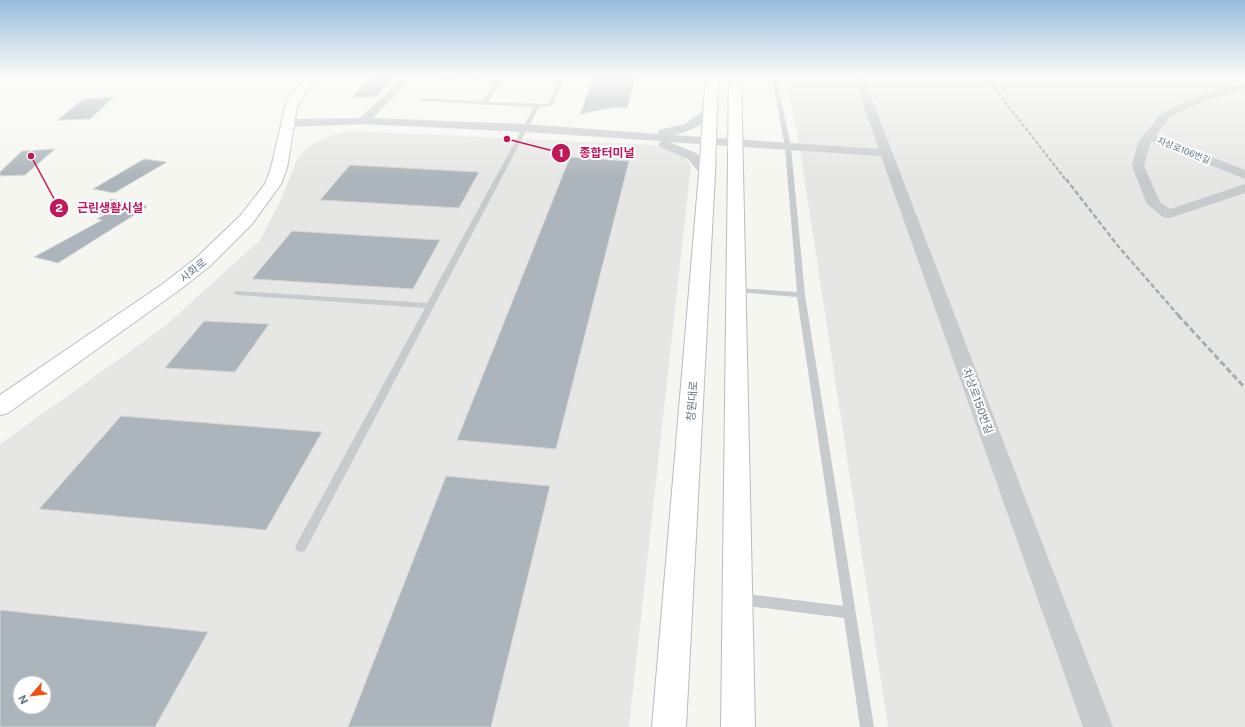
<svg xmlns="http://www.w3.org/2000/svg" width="1245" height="727" viewBox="0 0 1245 727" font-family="'Public Sans','Noto Sans KR',sans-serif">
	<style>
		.built { fill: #e6e7e5; fill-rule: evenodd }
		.building { fill: #acb5bb; stroke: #d7d7d4; fill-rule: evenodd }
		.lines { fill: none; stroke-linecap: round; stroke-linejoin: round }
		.secondary-casing { stroke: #b9bec3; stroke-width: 2 }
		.primary-casing { stroke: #b8bcc0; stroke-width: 2 }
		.lane { fill: #c8cbce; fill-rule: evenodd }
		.street { fill: #c8cbce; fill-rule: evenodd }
		.secondary { fill: #fff; fill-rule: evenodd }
		.primary { fill: #fff; fill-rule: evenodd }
		.rail-far2 { stroke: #a4abb1; stroke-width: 2; stroke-dasharray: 3.5 2; stroke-linecap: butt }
		.rail-far1 { stroke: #a4abb1; stroke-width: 2.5; stroke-dasharray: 5 2.5; stroke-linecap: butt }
		.rail { stroke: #a4abb1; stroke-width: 3; stroke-dasharray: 6 3; stroke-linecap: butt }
		.labels { text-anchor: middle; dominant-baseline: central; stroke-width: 4; stroke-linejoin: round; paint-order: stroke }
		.far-street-label { font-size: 9px; fill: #617586; stroke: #fff }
		.street-label { font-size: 11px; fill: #617586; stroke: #fff }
		.leader { fill: none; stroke: #c2185b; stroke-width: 1.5 }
		.callout-dot { fill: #c2185b; stroke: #fff; stroke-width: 1.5 }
		.mark-label { font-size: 12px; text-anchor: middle; font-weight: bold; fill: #fff }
		.callout-label { font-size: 12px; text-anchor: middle; font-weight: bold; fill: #c2185b; stroke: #fff; stroke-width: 4; stroke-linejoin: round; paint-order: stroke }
	</style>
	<rect width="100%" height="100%" fill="#f6f6f1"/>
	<!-- built -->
	<path class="built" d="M785 76H1245V727H888L799 143Z
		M351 131 655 145 684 156 691 165 629 727H0V444L164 327 260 240 280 202 296 162 306 149 313 144 332 135ZM20 683H44V707H20Z"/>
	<!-- building -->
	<path class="building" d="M372 76H396L376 97H352Z
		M594 76H636L627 108 614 107 580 114Z
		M114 97 90 119 58 120 83 99Z
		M55 149 25 175 0 176V172L22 151Z
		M570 157 629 161 556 449 457 440Z
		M144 159 167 162 114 193 93 189Z
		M350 165 479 172 459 208 320 200Z
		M111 199 131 203 135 200 137 204 147 206 145 207H147L58 263 34 257 102 220 97 219 104 215 92 213 94 211H91Z
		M292 231 440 240 413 289 252 279Z
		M204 321 269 324 235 372 165 368Z
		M121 416 322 432 266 530 39 509Z
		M446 476 550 486 491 727H348Z
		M0 610 208 632 155 727H0ZM20 683H44V707H20Z"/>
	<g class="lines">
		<!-- secondary casing -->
		<g class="secondary-casing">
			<path id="secondary" d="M308 76H320L305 93 297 107 287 168 281 184 252 224 210 266 178 291 8 413 0 415V395L164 283 196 258 240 216 265 184 271 168 285 107 296 88Z"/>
		</g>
		<!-- primary casing -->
		<g class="primary-casing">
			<path id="primary" d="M706 76H718L715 173 686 727H652L699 173Z
				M729 76H741L755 727H721Z"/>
		</g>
		<!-- lane -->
		<path class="lane" d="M438 76 498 78 500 76H504L488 102 545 104H548L561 76H565L552 106 539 107 305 551 301 552 297 551 295 547 297 543 425 308 237 295 233 293 237 291 427 303 534 107 420 101 419 100 422 98 482 101 496 81 440 78H438Z
			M772 76H776L791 147 805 295 874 727H860L844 618 740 605 736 603 734 599 736 595 740 593 843 606 797 297 736 292 732 290 736 288 797 292 785 147Z"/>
		<!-- street -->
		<path class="street" d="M404 76H414L373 118 525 124 657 134 659 130 685 124 707 108H715L717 110C707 124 690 131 674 135L879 149 853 76H863L1113 727H1083L881 156 669 142 696 153 714 173 712 176H702L688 159 660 147 658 144 661 141 525 132 363 124 288 127 284 125 282 123 284 121 288 119 360 118Z
			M1245 84V90L1224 95 1200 103 1170 117 1156 135 1245 170V179L1151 141 1144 166 1160 202 1170 209 1245 184V193L1173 217 1168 218 1163 217 1147 204 1132 166 1138 142 1162 113 1192 99 1217 90Z"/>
		<!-- secondary -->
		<use href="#secondary" class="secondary"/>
		<!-- primary -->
		<use href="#primary" class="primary"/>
		<!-- rail-far2 -->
		<path class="rail-far2" d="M985 76 1066 180"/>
		<!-- rail-far1 -->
		<path class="rail-far1" d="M1066 179 1118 246 1179 316"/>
		<!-- rail -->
		<path class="rail" d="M1178 315 1245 388"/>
	</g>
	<!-- sky -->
	<linearGradient id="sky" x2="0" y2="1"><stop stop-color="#97bdde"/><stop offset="0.43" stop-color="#fbfbf9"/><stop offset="1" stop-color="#fbfbf9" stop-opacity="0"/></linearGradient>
	<rect width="1245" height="177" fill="url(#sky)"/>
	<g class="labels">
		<!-- far-street labels -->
		<g class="far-street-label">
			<text transform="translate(1184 150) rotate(22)">차상로106번길</text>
		</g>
		<!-- street labels -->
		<g class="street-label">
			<text transform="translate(193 270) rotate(-39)">사화로</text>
			<text transform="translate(692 401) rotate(-86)">창원대로</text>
			<text transform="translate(978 401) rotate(70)">차상로150번길</text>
		</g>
	</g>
	<!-- callouts -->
	<path class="leader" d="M507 139L561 153M31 156L59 208"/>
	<g class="callout-dot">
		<circle cx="507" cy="139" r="4"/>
		<circle cx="31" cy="156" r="4"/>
		<circle cx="561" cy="153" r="10"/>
		<circle cx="59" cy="208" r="10"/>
	</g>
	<g class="mark-label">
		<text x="561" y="157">1</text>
		<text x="59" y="212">2</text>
	</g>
	<g class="callout-label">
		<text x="607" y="157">종합터미널</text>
		<text x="110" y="212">근린생활시설</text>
	</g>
	<!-- north arrow -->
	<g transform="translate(32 695) rotate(242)"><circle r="19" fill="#ffffff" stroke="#c0c8cf"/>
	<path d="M0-3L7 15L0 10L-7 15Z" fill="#f44d13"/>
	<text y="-6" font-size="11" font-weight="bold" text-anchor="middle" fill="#617586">N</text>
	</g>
</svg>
